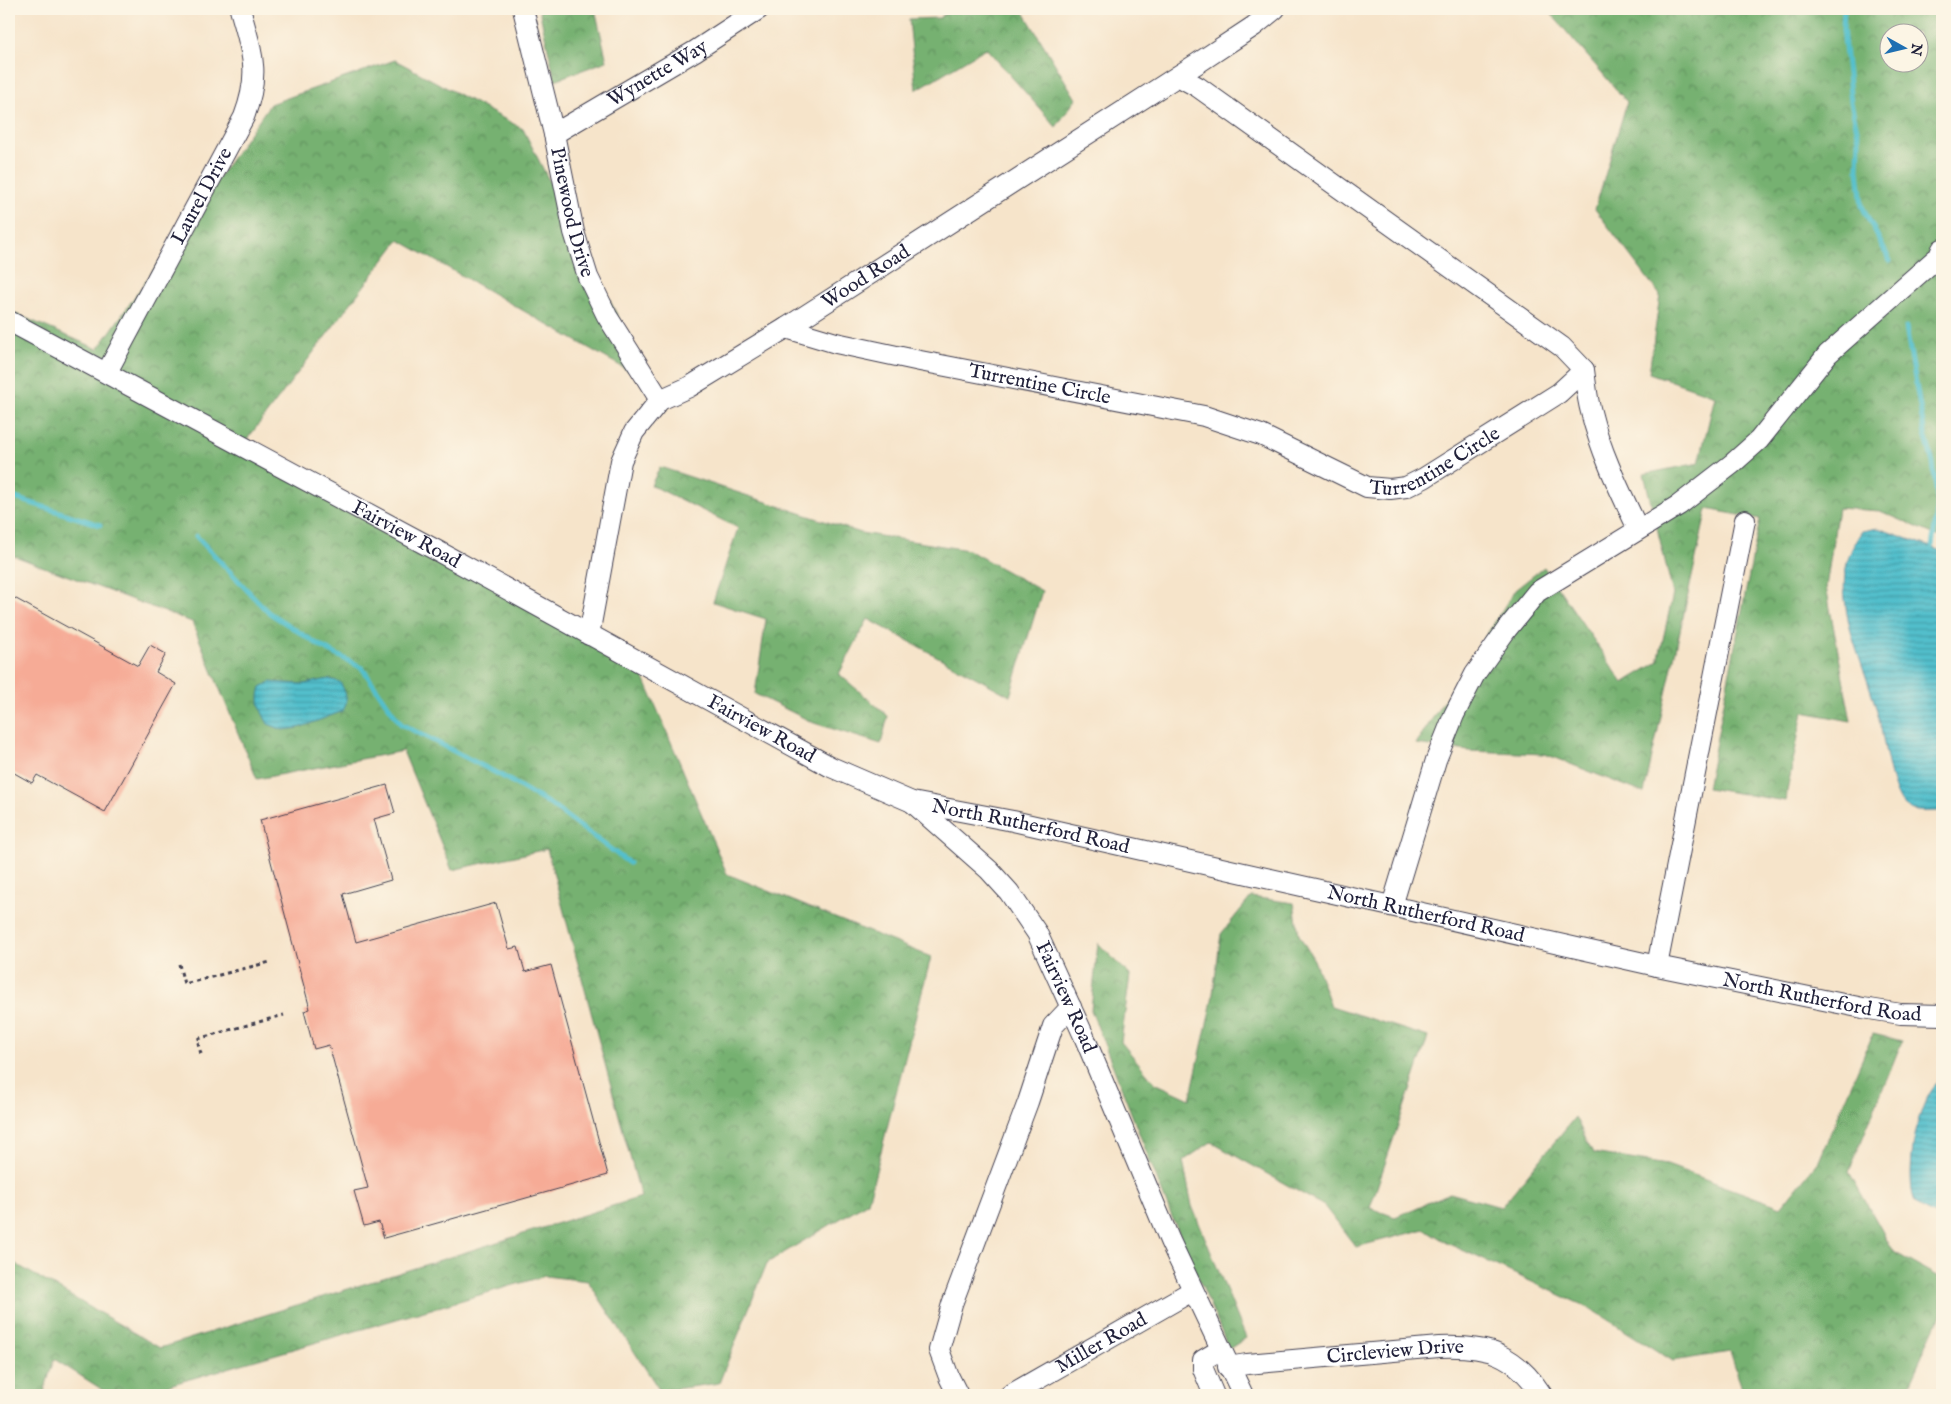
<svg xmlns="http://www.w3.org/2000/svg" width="1951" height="1404" viewBox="0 0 1951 1404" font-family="'IM FELL English',serif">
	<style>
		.forest { fill: url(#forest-crowns); stroke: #4c6a56; fill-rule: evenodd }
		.water { fill: url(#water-rules); stroke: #3a7084 }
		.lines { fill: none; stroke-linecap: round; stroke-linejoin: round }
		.stream { stroke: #52bfcc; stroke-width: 5 }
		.building { fill: #f6ab96 }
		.minor-casing { stroke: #423f50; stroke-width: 22 }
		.path { stroke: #423f50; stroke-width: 3; stroke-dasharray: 4 4; stroke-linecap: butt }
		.minor { stroke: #fff; stroke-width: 20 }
		.labels { text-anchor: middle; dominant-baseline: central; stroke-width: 4; stroke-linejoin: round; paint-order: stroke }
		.street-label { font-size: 20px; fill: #22223b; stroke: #fcf5e5 }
	</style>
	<defs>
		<pattern id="forest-crowns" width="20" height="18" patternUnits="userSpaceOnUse" patternTransform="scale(1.25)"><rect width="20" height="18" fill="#76b171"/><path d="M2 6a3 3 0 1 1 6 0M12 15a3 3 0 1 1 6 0" fill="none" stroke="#60905e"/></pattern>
		<pattern id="water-rules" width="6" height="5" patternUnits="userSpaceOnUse" patternTransform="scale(1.25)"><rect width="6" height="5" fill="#52bfcc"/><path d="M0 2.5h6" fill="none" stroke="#449ba7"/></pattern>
	</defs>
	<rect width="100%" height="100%" fill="#fcf5e5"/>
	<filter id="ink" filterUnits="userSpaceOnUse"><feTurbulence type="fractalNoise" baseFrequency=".02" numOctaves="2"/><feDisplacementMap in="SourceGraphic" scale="10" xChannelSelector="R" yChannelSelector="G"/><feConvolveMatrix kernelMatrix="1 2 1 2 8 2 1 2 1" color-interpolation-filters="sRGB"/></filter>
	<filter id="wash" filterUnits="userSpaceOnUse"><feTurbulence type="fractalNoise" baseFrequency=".0096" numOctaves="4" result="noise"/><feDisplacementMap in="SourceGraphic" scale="20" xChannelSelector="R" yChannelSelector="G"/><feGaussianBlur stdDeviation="1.12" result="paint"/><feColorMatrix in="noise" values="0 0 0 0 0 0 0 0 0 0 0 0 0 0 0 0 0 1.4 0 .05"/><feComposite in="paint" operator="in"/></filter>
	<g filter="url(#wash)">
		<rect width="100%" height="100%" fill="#f6e4ca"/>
		<!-- forest -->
		<path class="forest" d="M539 9H595L607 61 555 80Z
			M952 9H1022L1076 99 1056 127 986 48 916 90 909 19 939 18Z
			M1547 9H1942V538L1880 511 1838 508 1826 587 1851 721 1803 712 1785 801 1707 788 1760 519 1707 509 1644 793 1545 754 1469 751 1416 744 1515 590 1544 567 1623 683 1658 662 1673 594 1644 474 1699 463 1715 396 1649 373 1660 295 1595 209 1627 102ZM1888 32H1918V62H1888Z
			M395 60 523 129 652 384 399 240 242 446 640 669 727 874 931 957 868 1202 767 1263 719 1383 660 1391 588 1281 545 1276 135 1395H111L54 1359 43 1395H9V1260L160 1348 641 1197 547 849 452 870 403 751 257 779 192 622 9 554V311L98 349 270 104Z
			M660 467 861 533 968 550 1042 591 1010 696 868 619 839 674 888 716 881 744 814 723 755 694 766 619 713 602 738 528 651 485Z
			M1251 897 1294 903 1299 935 1314 960 1331 1006 1428 1037 1370 1208 1395 1217 1450 1193 1501 1207 1575 1117 1593 1153 1667 1165 1781 1207 1819 1160 1873 1034 1902 1041 1849 1172 1894 1252 1942 1279V1312L1904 1395H1744L1730 1352 1673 1361 1589 1308 1449 1244 1425 1229 1356 1247 1324 1206 1211 1142 1183 1161 1192 1206 1246 1338 1229 1349 1169 1210 1091 1010 1098 943 1130 975 1121 1042 1155 1083 1190 1099 1212 1001 1221 934Z"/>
		<!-- water -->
		<path class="water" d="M1878 528 1942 551 1941 811C1929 811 1915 814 1905 806 1894 796 1888 763 1885 749 1882 735 1880 721 1876 708 1866 671 1848 637 1845 599 1842 574 1848 551 1862 531Z
			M329 679 340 682C346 693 349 700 343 711L299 728 283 730 268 724C261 711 256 702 261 687L270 682 303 684Z
			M1942 1079V1218C1933 1214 1918 1209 1914 1199 1905 1173 1917 1093 1942 1079Z"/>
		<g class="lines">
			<!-- stream -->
			<path class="stream" d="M1844 9 1843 29 1851 102 1859 139 1858 170 1862 206 1890 261
				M1906 327 1924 430 1933 463 1938 505 1932 546
				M9 496 100 525
				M196 536 268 612 322 647 362 668 401 724 502 776 551 805 629 863"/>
		</g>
		<g id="blocks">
			<!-- building -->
			<path class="building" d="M9 595 138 666 150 645 166 654 156 672 176 684 105 812 37 775 32 783 9 770Z
				M387 785 395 813 374 819 391 880 343 894 356 942 496 903 509 949 518 947 525 972 551 965 608 1175 384 1238 379 1222 364 1226 354 1191 368 1188 329 1045 314 1049 304 1011 310 1009 260 820Z"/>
		</g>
	</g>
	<g filter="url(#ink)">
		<use href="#blocks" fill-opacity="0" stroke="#423f50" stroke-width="1"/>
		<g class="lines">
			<!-- minor casing -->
			<g class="minor-casing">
				<g id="minor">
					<path id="s1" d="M523 9 554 134 574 232 588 277 607 316 660 400"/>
					<path id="s2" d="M554 134 695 51 759 9"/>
					<path id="s3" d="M9 321 434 549 831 767 912 802 989 870 1009 892 1037 933 1083 1034 1170 1241 1243 1395"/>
					<path id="s4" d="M786 328 836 343 920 361 1204 416 1261 435 1367 487 1390 489 1406 487 1424 478 1559 393 1584 370 1562 347 1198 87 1178 76"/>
					<path d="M1584 370C1586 384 1587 398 1591 412 1601 453 1620 491 1638 529"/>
					<path id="s5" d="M107 372 244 117C261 72 252 53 240 9"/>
					<path id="s6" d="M589 635 621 461 634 432 660 400 689 387 786 328 1198 63 1254 26 1275 9"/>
					<path id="s7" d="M912 802 1013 821 1657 966 1863 1008 1901 1014 1942 1015"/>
					<path d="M1392 906 1436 760 1454 715 1475 674 1507 629 1537 592 1679 505 1732 464 1759 440 1828 354 1939 256 1942 249"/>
					<path d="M1657 966 1745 520"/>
					<path id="s8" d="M1228 1367 1247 1364 1439 1347C1487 1345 1515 1353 1542 1395"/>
					<path d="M958 1395 949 1377 939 1350 952 1304 1028 1102 1053 1026 1071 1007"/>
					<path id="s9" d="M1010 1395 1192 1291"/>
					<path d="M1214 1395 1203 1369V1360L1220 1350"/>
				</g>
			</g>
			<!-- path -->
			<path class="path" d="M179 964 184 984 270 962
				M201 1054 197 1039 284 1015"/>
			<!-- minor -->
			<use href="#minor" class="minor"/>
		</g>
	</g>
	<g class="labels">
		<!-- street labels -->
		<g class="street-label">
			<text stroke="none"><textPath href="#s2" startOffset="120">Wynette Way</textPath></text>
			<text stroke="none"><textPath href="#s5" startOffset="200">Laurel Drive</textPath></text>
			<text stroke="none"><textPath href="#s1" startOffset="209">Pinewood Drive</textPath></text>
			<text stroke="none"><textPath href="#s6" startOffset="490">Wood Road</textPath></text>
			<text stroke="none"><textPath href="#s4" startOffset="260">Turrentine Circle</textPath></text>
			<text stroke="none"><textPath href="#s4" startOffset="680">Turrentine Circle</textPath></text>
			<text stroke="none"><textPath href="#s3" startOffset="451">Fairview Road</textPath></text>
			<text stroke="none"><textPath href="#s3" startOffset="856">Fairview Road</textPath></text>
			<text stroke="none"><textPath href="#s7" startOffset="121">North Rutherford Road</textPath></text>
			<text stroke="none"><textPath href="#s7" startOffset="526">North Rutherford Road</textPath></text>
			<text stroke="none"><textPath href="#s7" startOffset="931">North Rutherford Road</textPath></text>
			<text stroke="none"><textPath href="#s3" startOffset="1276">Fairview Road</textPath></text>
			<text stroke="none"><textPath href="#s9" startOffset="105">Miller Road</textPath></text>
			<text stroke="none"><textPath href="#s8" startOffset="168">Circleview Drive</textPath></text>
		</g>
	</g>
	<!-- margin -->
	<rect width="1951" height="1404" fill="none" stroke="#fcf5e5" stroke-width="30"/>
	<!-- north arrow -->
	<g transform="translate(1904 48) rotate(98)"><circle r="24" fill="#fcf5e5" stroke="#a5a1a1"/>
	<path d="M0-4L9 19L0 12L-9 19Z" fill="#1f6fb2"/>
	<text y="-8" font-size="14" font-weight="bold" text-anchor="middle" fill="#22223b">N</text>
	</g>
</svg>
